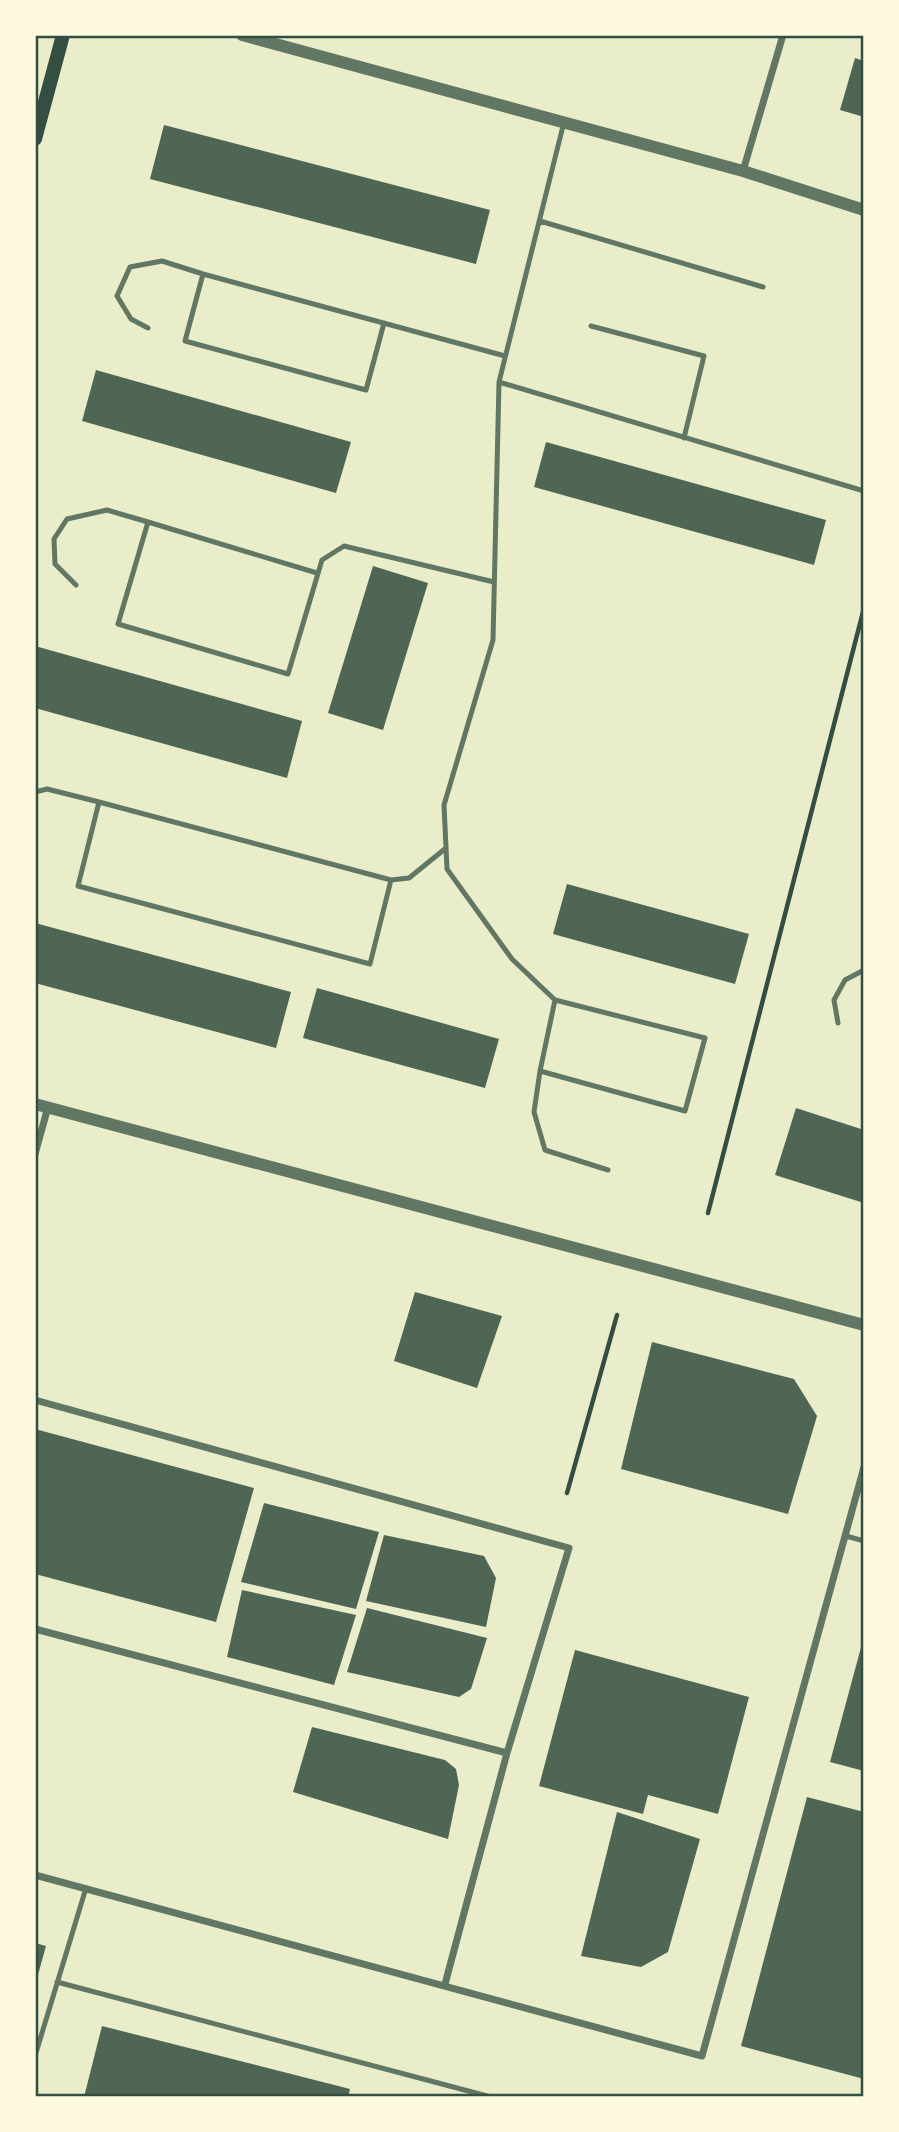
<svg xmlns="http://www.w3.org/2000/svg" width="899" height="2132" viewBox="0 0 899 2132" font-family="Inter,sans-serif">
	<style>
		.building { fill: #4f6655 }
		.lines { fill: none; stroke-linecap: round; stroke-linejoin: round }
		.path { stroke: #344e41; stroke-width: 4.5 }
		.service { stroke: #617663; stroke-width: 5 }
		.minor { stroke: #617663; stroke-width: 7 }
		.tertiary { stroke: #617663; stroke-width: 12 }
		.secondary { stroke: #344e41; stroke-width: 14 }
		.neatline { fill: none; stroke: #344e41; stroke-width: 2.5 }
	</style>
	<rect width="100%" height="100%" fill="#e9edc9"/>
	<!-- building -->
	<path class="building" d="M855 58 864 61V117L840 110Z
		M164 125 490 210 476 264 150 179Z
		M96 370 351 442 336 493 82 421Z
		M546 442 826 520 814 565 534 487Z
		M373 566 428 583 383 730 328 713Z
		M35 646 302 721 287 778 35 708Z
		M567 884 749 934 735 984 553 934Z
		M35 923 291 992 276 1048 35 983Z
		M317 988 499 1039 485 1088 303 1038Z
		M796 1108 864 1130V1203L775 1175Z
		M415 1292 502 1316 477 1388 394 1361Z
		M652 1342 794 1379 817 1416 788 1514 621 1469Z
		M35 1429 254 1488 216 1622 35 1574Z
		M264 1503 379 1532 356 1609 241 1582Z
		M384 1535 484 1556 496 1578 486 1627 366 1601Z
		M242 1590 356 1615 334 1685 227 1657Z
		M367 1608 487 1638 471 1689 459 1697 347 1672Z
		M863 1640H864V1771L830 1762Z
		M575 1650 749 1697 718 1814 648 1795 643 1814 539 1786Z
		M312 1727 445 1760 456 1769 459 1785 448 1839 293 1792Z
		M807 1797 864 1812V2079L741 2046Z
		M617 1812 700 1839 668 1952 641 1967 581 1956Z
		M35 1943 46 1946 36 1982H35Z
		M102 2026 350 2089 348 2097H84Z"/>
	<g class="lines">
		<!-- path -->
		<path class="path" d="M708 1213 864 608
			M567 1493 617 1315
			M783 2097H784"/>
		<!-- service -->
		<path class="service" d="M540 221 763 287
			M384 323 366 390 185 341 203 274 505 356
			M591 326 704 356 684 438
			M148 328 131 319 117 296 130 267 162 261 203 274
			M499 382 864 491
			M317 573 148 522 118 624 288 674 322 560 344 546 494 582
			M76 585 55 564 54 539 67 519 107 510 148 522
			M35 792 47 789 99 802
			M391 880 370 964 78 886 99 802 391 880 409 878 446 848
			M555 1000 540 1071 685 1111 705 1038 555 1000 512 959 447 869 444 805 493 640 499 382 564 122
			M838 1023 834 1000 845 980 864 970
			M540 1071 534 1112 545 1150 608 1170
			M846 1536 864 1541
			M57 1982 491 2097
			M35 2056 86 1888"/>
		<!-- minor -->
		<path class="minor" d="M743 171 783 35
			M35 1154 48 1107
			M35 1400 569 1548 507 1753 445 1984
			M35 1629 507 1753
			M35 1875 702 2056 864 1467"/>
		<!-- tertiary -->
		<path class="tertiary" d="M242 35 743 171 864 210
			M35 1104 864 1325"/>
		<!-- secondary -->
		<path class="secondary" d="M35 139 63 35"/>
	</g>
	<!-- border -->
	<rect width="899" height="2132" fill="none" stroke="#fefae0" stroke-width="74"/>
	<rect x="37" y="37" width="825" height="2058" class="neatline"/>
</svg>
